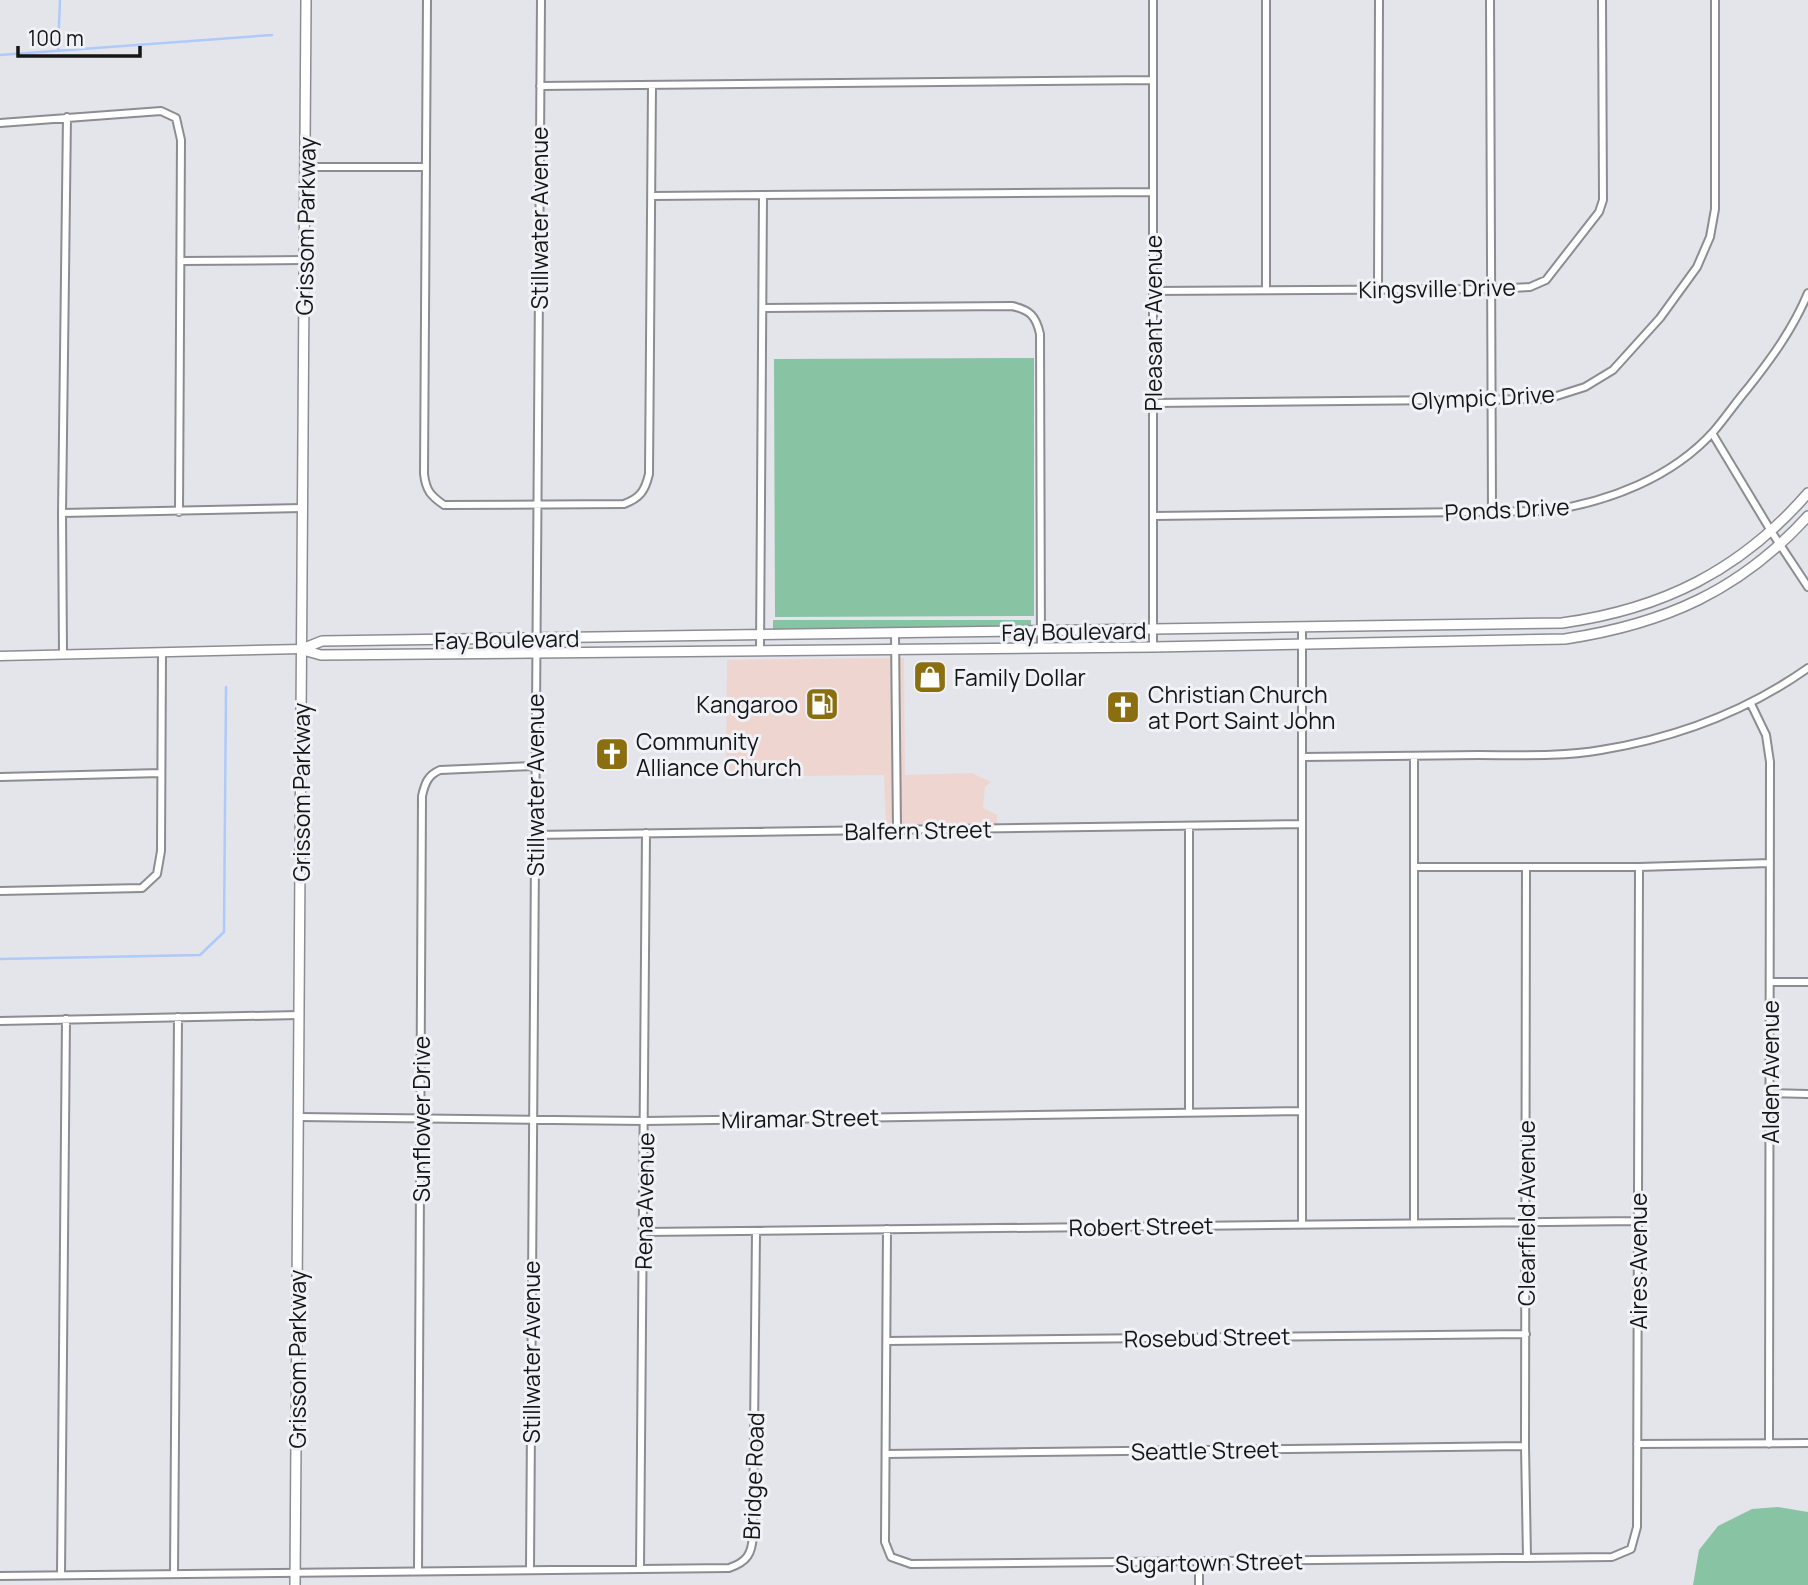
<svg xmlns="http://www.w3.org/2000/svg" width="1808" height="1585" viewBox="0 0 1808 1585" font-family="Manrope,sans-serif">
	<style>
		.commercial { fill: #efd5d0 }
		.green { fill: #88c3a3 }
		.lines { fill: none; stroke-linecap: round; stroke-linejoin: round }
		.stream { stroke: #aecafa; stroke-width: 2.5 }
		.minor-casing { stroke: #8c8d92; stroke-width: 10 }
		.tertiary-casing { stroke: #8c8d92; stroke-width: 11 }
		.secondary-casing { stroke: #8c8d92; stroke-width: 12 }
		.minor { stroke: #fff; stroke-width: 6 }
		.tertiary { stroke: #fff; stroke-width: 8 }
		.secondary { stroke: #fff; stroke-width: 9 }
		.labels { text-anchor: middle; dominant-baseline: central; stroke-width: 6; stroke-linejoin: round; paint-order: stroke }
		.street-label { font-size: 23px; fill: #141516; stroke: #f1f2f7 }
		.poi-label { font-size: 23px; fill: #141516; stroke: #f1f2f7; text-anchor: start }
	</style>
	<rect width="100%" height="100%" fill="#e4e5ea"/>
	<!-- commercial -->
	<path class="commercial" d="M891 658 893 825H886L884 775 726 777 727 660Z
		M900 658H904L905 775 972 773 991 782 985 787 983 808 997 815V824L901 825Z"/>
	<!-- green -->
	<path class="green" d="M1034 358V616L775 617 774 359Z
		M773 620H1031V626L773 629Z
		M1778 1507 1808 1512V1585H1693L1699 1550 1718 1526 1752 1509Z"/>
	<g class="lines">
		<!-- stream -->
		<path class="stream" d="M58 50 60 0
			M0 55 272 35
			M0 959 200 955 224 932 226 687"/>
		<!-- minor casing -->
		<g class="minor-casing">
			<path id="minor" d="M427 0 424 474C426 491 431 496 444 505L624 504C640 498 645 491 649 474L652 85
				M1490 0 1492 512
				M540 86 1153 80
				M0 123 161 111 176 118 181 140 179 512
				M306 167H426
				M652 196 1152 192
				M182 261 304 260
				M1378 289 1379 0
				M1266 290V0
				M1153 291 1490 289 1530 287 1546 280 1599 212 1603 200 1602 0
				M764 308 1012 306C1030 310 1036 316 1040 334L1041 648
				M1153 403 1547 399 1585 387 1613 370 1660 318 1697 267 1710 237 1715 209V0
				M1712 433 1771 531 1808 587
				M62 513 302 508
				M1154 516 1547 511C1608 502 1672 478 1714 431 1726 417 1736 402 1748 388 1771 359 1793 329 1808 293
				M1302 628V1224
				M895 633 897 830
				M1153 647V0
				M760 651 763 196
				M63 654 62 513 67 117
				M1751 704 1766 735 1770 762 1769 1444
				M1414 756V1223
				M1303 757C1361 756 1420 756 1479 755 1519 755 1561 757 1601 750 1675 738 1747 711 1808 668
				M0 777 161 773
				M1189 826V1112
				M534 835 1302 824
				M1414 867H1639L1770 863
				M1526 868 1525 1446 1527 1558
				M0 891 142 888 157 874 161 851 162 652
				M1770 982H1808
				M0 1021 299 1015
				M1769 1093 1808 1094
				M299 1117 645 1121 1301 1111
				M887 1229 885 1542 891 1557 911 1564 1612 1557 1631 1549 1637 1527 1639 867
				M644 1232 1638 1221
				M887 1341 1526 1334
				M1637 1444 1808 1443
				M886 1454 1525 1446
				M1199 1563V1585
				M530 1569 541 0
				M640 1569 646 833
				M418 1571 422 796C425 783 428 775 440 770L534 766
				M174 1573 178 1017
				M61 1575 66 1019
				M0 1576 729 1568C747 1562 752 1554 753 1535L756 1232"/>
		</g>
		<!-- tertiary casing -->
		<g class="tertiary-casing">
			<path id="tertiary" d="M0 656 302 649"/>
		</g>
		<!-- secondary casing -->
		<g class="secondary-casing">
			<path id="secondary" d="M302 649 322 641 1562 623C1663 609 1741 570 1808 493
				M303 650 321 655 1153 647 1565 639C1664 624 1740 591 1808 516
				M295 1585 306 0"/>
		</g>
		<!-- minor -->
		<use href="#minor" class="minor"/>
		<!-- tertiary -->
		<use href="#tertiary" class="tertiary"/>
		<!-- secondary -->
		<use href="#secondary" class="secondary"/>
	</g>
	<!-- icons -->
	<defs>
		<g id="shop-square" transform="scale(1.75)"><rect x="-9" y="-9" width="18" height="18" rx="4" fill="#8a6e0f" stroke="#f1f2f7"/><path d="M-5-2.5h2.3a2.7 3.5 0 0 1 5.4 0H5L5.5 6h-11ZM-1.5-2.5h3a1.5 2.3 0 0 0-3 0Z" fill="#fff"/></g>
		<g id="fuel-square" transform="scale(1.75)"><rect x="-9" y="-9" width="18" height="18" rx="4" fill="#8a6e0f" stroke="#f1f2f7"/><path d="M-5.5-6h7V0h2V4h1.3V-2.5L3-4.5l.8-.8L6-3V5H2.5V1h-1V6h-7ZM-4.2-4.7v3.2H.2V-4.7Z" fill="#fff"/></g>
		<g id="church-square" transform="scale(1.75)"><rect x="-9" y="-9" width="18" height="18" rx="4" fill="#8a6e0f" stroke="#f1f2f7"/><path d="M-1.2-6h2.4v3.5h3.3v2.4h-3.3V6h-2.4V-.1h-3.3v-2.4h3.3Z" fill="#fff"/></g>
	</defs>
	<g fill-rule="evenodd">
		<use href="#shop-square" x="930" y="677"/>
		<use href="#fuel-square" x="822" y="704"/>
		<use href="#church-square" x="1123" y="707"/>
		<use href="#church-square" x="612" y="754"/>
	</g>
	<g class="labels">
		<!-- street labels -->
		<g class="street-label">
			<text transform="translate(539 218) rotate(-90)">Stillwater Avenue</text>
			<text transform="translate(305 226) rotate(-89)">Grissom Parkway</text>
			<text transform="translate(1437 288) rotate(-1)">Kingsville Drive</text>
			<text transform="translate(1153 323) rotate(-90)">Pleasant Avenue</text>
			<text transform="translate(1483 397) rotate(-3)">Olympic Drive</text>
			<text transform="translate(1507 509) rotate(-3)">Ponds Drive</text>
			<text transform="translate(1074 631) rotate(-1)">Fay Boulevard</text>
			<text transform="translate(507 639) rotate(-1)">Fay Boulevard</text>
			<text transform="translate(535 785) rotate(-90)">Stillwater Avenue</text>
			<text transform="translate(301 792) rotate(-90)">Grissom Parkway</text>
			<text transform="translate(918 830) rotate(-1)">Balfern Street</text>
			<text transform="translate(1770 1072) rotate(-90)">Alden Avenue</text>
			<text transform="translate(800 1118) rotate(-1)">Miramar Street</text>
			<text transform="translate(421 1119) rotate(-90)">Sunflower Drive</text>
			<text transform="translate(644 1201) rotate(-89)">Rena Avenue</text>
			<text transform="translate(1526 1213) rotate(-90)">Clearfield Avenue</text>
			<text transform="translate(1141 1226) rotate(-1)">Robert Street</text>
			<text transform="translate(1638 1261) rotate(-90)">Aires Avenue</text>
			<text transform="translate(1207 1337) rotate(-1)">Rosebud Street</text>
			<text transform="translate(531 1352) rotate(-90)">Stillwater Avenue</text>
			<text transform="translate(297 1359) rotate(-90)">Grissom Parkway</text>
			<text transform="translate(1205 1450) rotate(-1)">Seattle Street</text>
			<text transform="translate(753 1476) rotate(-88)">Bridge Road</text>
			<text transform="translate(1209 1562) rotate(-1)">Sugartown Street</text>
		</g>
		<!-- poi labels -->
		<g class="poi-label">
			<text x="954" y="677">Family Dollar</text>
			<text x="1148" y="694">Christian Church<tspan x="1148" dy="26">at Port Saint John</tspan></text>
			<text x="798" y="704" text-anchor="end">Kangaroo</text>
			<text x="636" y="741">Community<tspan x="636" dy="26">Alliance Church</tspan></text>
		</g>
	</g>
	<!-- scale -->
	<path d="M18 46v10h122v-10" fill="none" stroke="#141516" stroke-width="3.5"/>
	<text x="28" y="46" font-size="21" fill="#141516" stroke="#f1f2f7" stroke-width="5" paint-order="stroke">100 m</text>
</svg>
